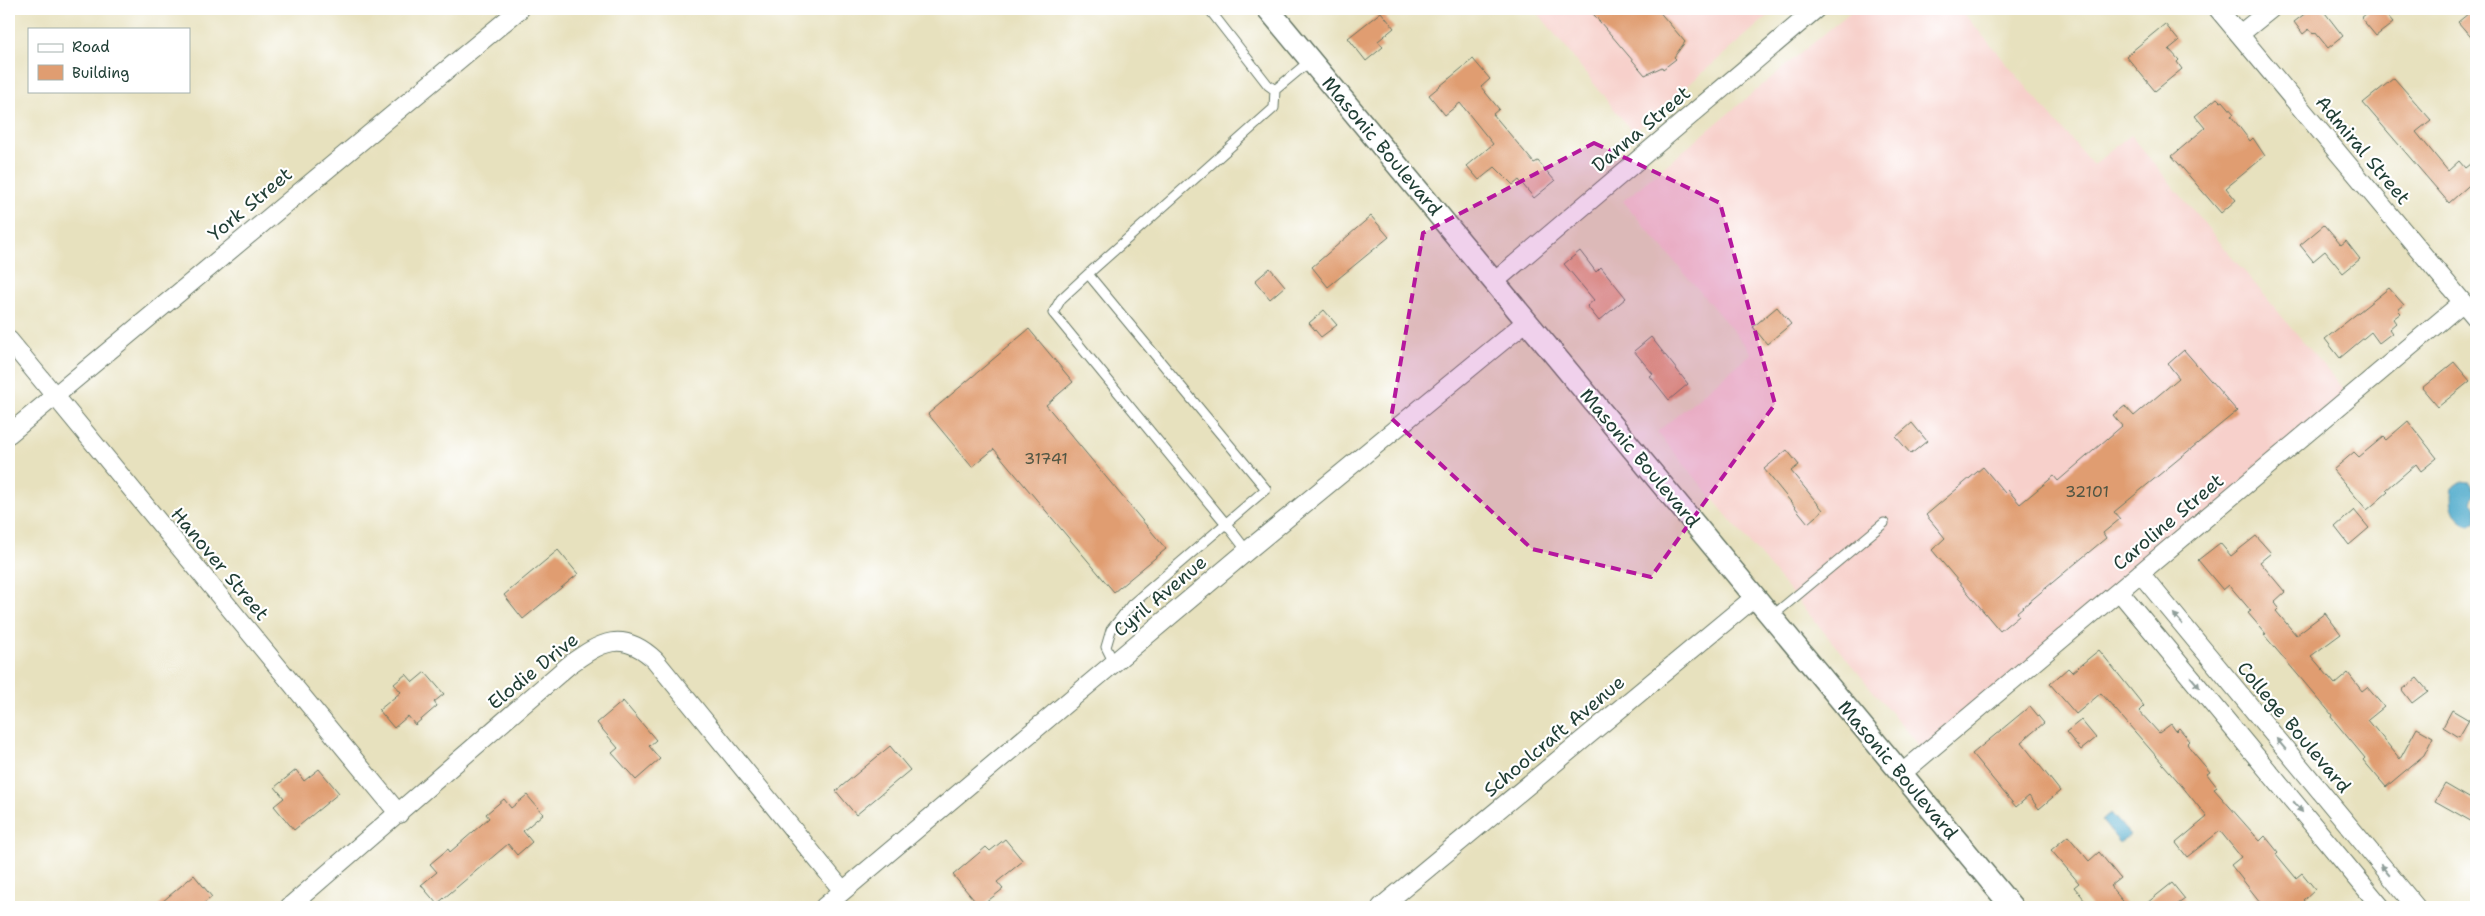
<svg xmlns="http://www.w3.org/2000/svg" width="2485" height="916" viewBox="0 0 2485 916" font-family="'Shantell Sans',sans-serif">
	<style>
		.built { fill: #f7d0cb }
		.water { fill: #4ca9ca; stroke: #36737f }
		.building { fill: #e09d71 }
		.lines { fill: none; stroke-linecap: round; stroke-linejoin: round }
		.service-casing { stroke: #657664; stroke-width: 11 }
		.minor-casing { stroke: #657664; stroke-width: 20 }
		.tertiary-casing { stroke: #657664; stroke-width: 24 }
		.service { stroke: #fff; stroke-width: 9 }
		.minor { stroke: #fff; stroke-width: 18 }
		.tertiary { stroke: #fff; stroke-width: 21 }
		.oneway { fill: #8f9e9a }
		.marked { fill: #b5179e; fill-opacity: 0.2; stroke: #b5179e; stroke-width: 4; stroke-dasharray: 10 6; stroke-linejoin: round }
		.labels { text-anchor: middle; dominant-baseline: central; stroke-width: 4.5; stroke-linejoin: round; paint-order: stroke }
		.number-label { font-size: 16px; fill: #4f5543 }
		.street-label { font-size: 19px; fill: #1f3d34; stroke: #fff }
	</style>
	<rect width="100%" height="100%" fill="#fff"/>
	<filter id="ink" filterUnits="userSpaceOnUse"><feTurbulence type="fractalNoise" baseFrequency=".02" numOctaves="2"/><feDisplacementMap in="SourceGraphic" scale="10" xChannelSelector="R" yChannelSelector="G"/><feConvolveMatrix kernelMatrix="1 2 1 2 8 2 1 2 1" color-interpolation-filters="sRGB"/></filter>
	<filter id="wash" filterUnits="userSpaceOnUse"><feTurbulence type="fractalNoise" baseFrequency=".0096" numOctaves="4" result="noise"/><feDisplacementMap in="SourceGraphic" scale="20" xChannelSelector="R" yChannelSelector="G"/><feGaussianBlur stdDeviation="1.12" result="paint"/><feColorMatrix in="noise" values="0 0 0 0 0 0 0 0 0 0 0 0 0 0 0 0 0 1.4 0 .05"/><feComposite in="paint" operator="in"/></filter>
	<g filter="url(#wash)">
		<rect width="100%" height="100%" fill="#e7e1be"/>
		<!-- built -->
		<path class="built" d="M1535 9H1776L1633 133Z
			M1854 9H1960L2093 165 2130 135 2348 395 1924 752 1657 432 1752 353 1623 201Z"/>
		<!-- water -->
		<path class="water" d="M2462 481 2469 482 2475 492 2471 502 2476 507V521L2470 525C2453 522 2449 502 2452 488Z
			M2111 813 2130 835 2120 843 2102 821Z"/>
		<g id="blocks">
			<!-- building -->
			<path class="building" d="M1589 9H1657L1685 42 1674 57 1676 59 1663 69 1662 67 1645 75Z
				M2311 9H2322L2343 36 2328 48 2315 32 2313 34 2309 29 2303 34 2294 22Z
				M2372 9H2381L2393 23 2376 36 2361 18Z
				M2474 9H2476V43L2458 22Z
				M1381 12 1394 28 1378 41 1383 47 1366 61 1348 38Z
				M2165 24 2179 41 2169 49 2179 60 2177 62 2182 69 2155 91 2126 56Z
				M1473 59 1490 79 1481 87 1499 109 1493 114 1534 163 1538 161 1555 181 1534 198 1519 180 1513 185 1495 167 1479 180 1467 166 1493 144 1460 103 1445 115 1429 95Z
				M2394 78 2431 120 2416 132 2448 171 2459 161 2465 168 2470 164 2476 172V179L2449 203 2363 103Z
				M2217 98 2221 102 2223 101 2234 114 2231 116 2250 141 2253 138 2265 156 2226 188 2236 200 2221 213 2172 156 2205 128 2195 116Z
				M1371 216 1389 237 1328 287 1312 267Z
				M2324 225 2341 245 2346 241 2360 259 2343 273 2325 251 2313 261 2300 245Z
				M1580 251 1596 272 1601 267 1626 298 1599 321 1587 306 1594 300 1564 264Z
				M1270 268 1285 286 1270 299 1255 281Z
				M2389 288 2404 305 2398 310 2401 313 2393 319 2396 323 2389 329 2392 333 2379 343 2371 332 2340 358 2325 339Z
				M1777 307 1791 324 1767 344 1753 327Z
				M1324 310 1337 325 1321 337 1309 323Z
				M1029 329 1073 382 1046 405 1166 549 1114 592 994 449 972 467 928 414Z
				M1651 337 1688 384 1669 400 1650 376 1653 374 1634 351Z
				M2184 350 2237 411 2114 512 2120 519 2103 533 2106 538 2017 612 2019 615 2000 631 1932 550 1945 538 1926 515 1983 467 2005 493 2008 490 2020 504 2054 476 2058 481 2122 426 2113 415 2125 406 2134 416 2179 378 2168 364Z
				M2454 362 2470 381 2438 407 2422 388Z
				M2408 421 2437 458 2421 471 2416 464 2386 490 2388 492 2367 510 2333 470 2354 452 2359 457 2383 437 2386 440Z
				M1912 423 1927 441 1911 454 1896 437Z
				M1787 450 1799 465 1791 471 1823 510 1808 523 1764 469Z
				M2354 510 2369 528 2349 545 2335 527Z
				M2256 536 2271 553 2260 562 2285 592 2274 602 2279 608 2276 611 2296 635 2325 613 2341 634 2311 656 2335 684 2348 673 2362 691 2367 687 2384 707 2368 720 2400 759 2417 728 2433 737 2424 755 2386 787 2363 760 2365 758 2331 717 2332 715 2264 635 2266 634 2248 613 2251 611 2229 585 2223 590 2198 560 2220 543 2231 556Z
				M558 550 578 574 523 619 504 595Z
				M2099 650 2144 706 2139 711 2159 733 2171 724 2176 731 2179 728 2190 741 2187 744 2193 752 2210 772 2207 774 2217 787 2214 789 2260 841 2265 836 2278 852 2276 854 2296 878 2302 873 2315 889 2303 900 2310 907H2264L2231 865 2241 857 2220 831 2187 857 2176 843 2207 817 2177 780 2101 693 2076 714 2050 684 2068 668 2072 672Z
				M425 672 444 694 434 702 437 706 415 725 408 716 394 728 379 710 401 692 394 684 406 674 413 682Z
				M2417 678 2428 691 2412 703 2402 690Z
				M623 701 656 740 649 746 660 759 636 780 612 753 618 748 597 723Z
				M2030 706 2044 723 2021 742 2060 791 2039 809 2029 796 2016 807 1972 754Z
				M2452 710 2469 720 2459 737 2443 727Z
				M2081 720 2096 738 2081 750 2066 732Z
				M890 746 910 770 856 815 836 791Z
				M319 769 339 793 294 830 274 806 284 798 275 787 296 770 304 781Z
				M2445 784 2476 802V824L2435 801Z
				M527 795 543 814 523 831 532 842 517 855 508 844 437 904 421 885 437 872 430 864 448 849 450 852 489 818 486 814 504 799 511 808Z
				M2068 836 2089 861 2099 852 2120 878 2110 886 2128 907H2091L2074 887 2079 883 2051 850Z
				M1005 839 1023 861 997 882 1003 889 980 907 953 875 986 847 990 851Z
				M194 875 212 897 199 907H156Z
				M2172 883 2185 899 2174 907H2142Z"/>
		</g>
	</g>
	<g filter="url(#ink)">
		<use href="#blocks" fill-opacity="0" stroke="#657664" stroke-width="1"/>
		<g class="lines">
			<!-- service casing -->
			<g class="service-casing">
				<path id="service" d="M1209 9 1268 85 1275 90 1311 60
					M1088 274 1274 108 1275 90
					M1771 617 1884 523
					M1114 663 1106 647 1111 630 1131 605 1266 489 1088 274 1061 299 1053 313 1227 525 1247 551"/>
			</g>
			<!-- minor casing -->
			<g class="minor-casing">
				<path id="minor" d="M2218 9 2476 318
					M2240 34 2271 9
					M1494 282 1816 9
					M9 340 399 814
					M9 434 520 9
					M2140 573 2416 907
					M2119 591 2381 907
					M1901 774 2463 302
					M289 907 569 665C601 642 622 629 655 660L843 891
					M824 907 1247 551 1527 321
					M1381 907 1755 597"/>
			</g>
			<!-- tertiary casing -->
			<g class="tertiary-casing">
				<path id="tertiary" d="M1268 9 2012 907"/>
			</g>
			<!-- service -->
			<use href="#service" class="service"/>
			<!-- minor -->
			<use href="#minor" class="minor"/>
			<!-- tertiary -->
			<use href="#tertiary" class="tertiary"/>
		</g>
		<!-- one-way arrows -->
		<defs><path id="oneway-solid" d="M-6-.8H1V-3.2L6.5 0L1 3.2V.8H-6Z" transform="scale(1.25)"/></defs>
		<g class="oneway">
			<use href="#oneway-solid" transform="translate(2178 619) rotate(-130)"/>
			<use href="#oneway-solid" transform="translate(2195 682) rotate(50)"/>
			<use href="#oneway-solid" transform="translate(2281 744) rotate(-130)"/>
			<use href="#oneway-solid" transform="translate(2298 807) rotate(50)"/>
			<use href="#oneway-solid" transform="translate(2385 870) rotate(-130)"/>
		</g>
	</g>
	<!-- marked area -->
	<path class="marked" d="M1594 143 1720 203 1775 404 1651 577 1532 549 1391 418 1423 233Z"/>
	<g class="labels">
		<!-- number labels -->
		<g class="number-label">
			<text x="1046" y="458">31741</text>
			<text x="2087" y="491">32101</text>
		</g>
		<!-- street labels -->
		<g class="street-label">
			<text transform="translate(1641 129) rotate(-40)">Danna Street</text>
			<text transform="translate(1382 146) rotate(50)">Masonic Boulevard</text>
			<text transform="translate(2363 150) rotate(50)">Admiral Street</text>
			<text transform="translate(250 204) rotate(-40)">York Street</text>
			<text transform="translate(1640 458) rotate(50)">Masonic Boulevard</text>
			<text transform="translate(2168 522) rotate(-40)">Caroline Street</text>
			<text transform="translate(220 564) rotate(50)">Hanover Street</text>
			<text transform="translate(1160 596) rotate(-40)">Cyril Avenue</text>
			<text transform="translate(533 671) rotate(-39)">Elodie Drive</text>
			<text transform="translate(2294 727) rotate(50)">College Boulevard</text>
			<text transform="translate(1554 736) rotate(-40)">Schoolcraft Avenue</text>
			<text transform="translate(1898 770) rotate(50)">Masonic Boulevard</text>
		</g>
	</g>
	<!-- margin -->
	<rect width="2485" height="916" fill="none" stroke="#fff" stroke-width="30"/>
	<!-- legend -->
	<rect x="28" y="28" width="162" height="65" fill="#ffffff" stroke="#a5b1ae"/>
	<rect x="38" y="44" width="25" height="8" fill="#ffffff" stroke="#a5b1ae"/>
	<text x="72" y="52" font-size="15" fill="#1f3d34">Road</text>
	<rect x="38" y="65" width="25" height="15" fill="#e09d71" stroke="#a5b1ae"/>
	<text x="72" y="78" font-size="15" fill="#1f3d34">Building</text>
</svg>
